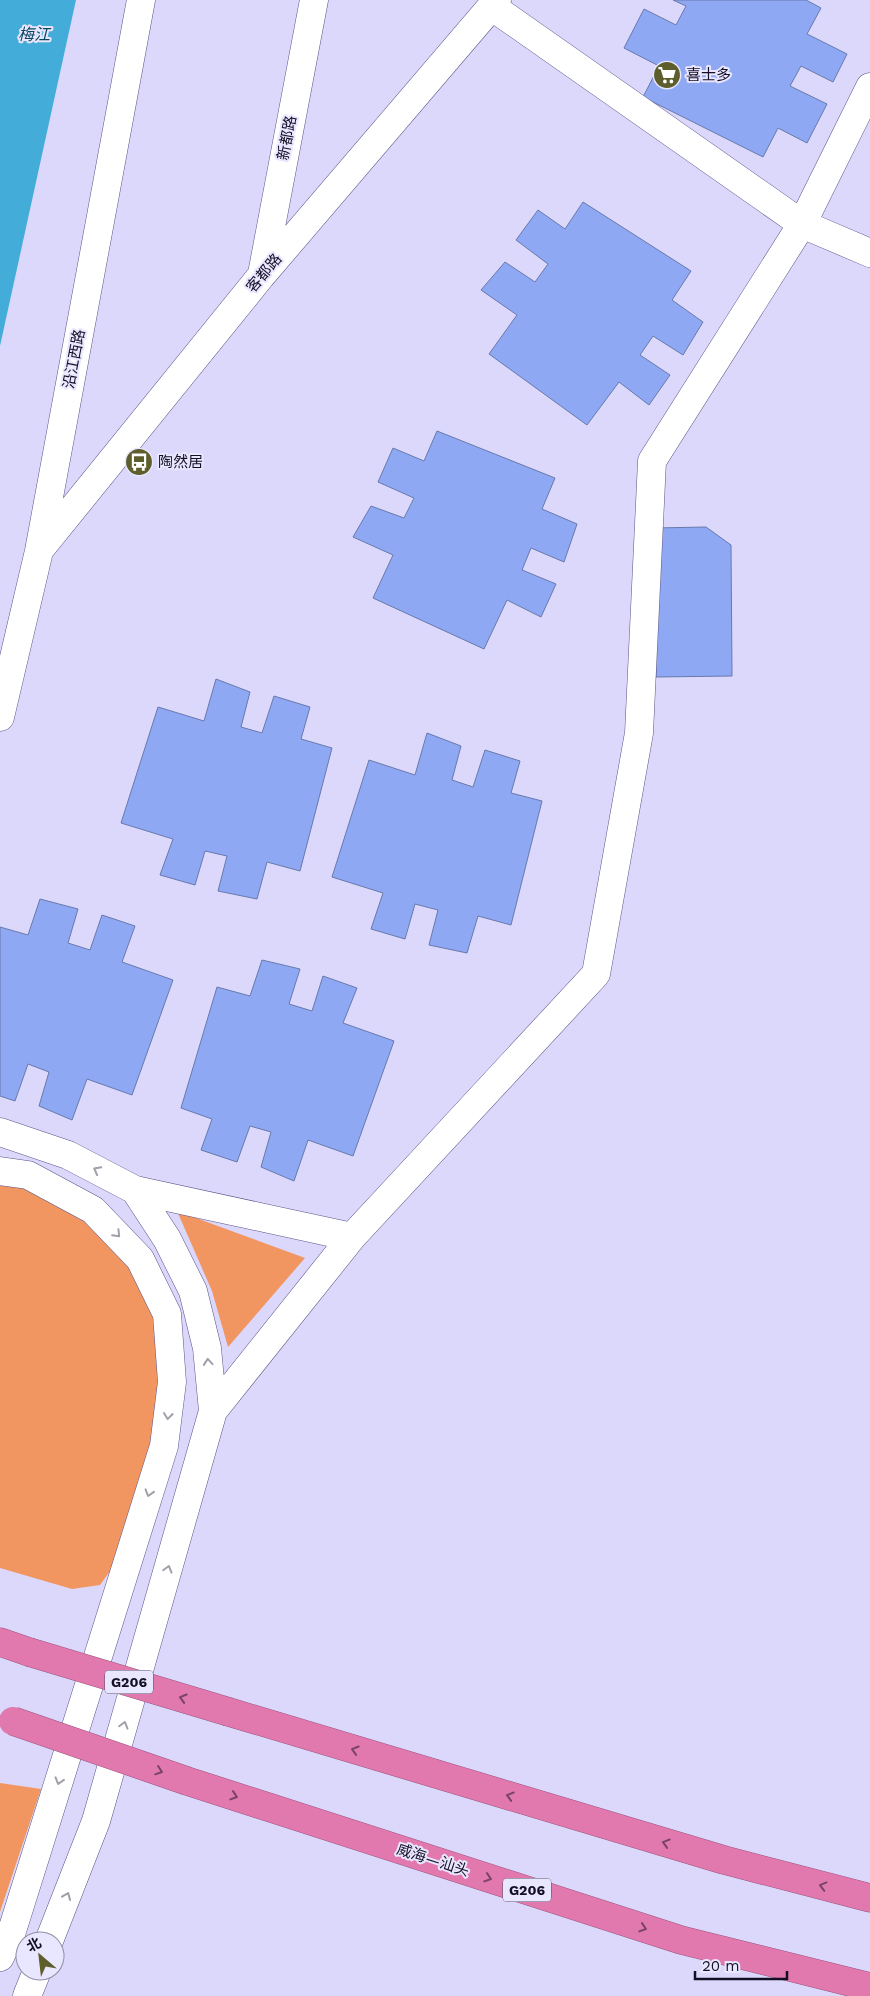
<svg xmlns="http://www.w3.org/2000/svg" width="870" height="1996" viewBox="0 0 870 1996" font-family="'Work Sans','Noto Sans SC',sans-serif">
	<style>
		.green { fill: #f19661 }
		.water { fill: #44acd8 }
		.building { fill: #8fa8f4; stroke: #6879ac }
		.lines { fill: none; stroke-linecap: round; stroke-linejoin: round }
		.minor-casing { stroke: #5b5387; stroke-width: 29 }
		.highway-casing { stroke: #9a547e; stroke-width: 29 }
		.minor { stroke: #fff; stroke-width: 28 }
		.highway { stroke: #e279ae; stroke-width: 28 }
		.highway-bridge-casing { stroke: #9a547e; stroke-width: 29; stroke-linecap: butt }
		.highway-bridge { stroke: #e279ae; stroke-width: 28 }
		.oneway { stroke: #a19fa7 }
		.oneway2 { stroke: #7a4469 }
		.labels { text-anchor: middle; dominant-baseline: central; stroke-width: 4; stroke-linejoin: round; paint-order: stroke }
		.shield { fill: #e9e6ff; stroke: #535066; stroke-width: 1 }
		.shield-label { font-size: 14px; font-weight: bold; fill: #130f24 }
		.poi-label { font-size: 15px; fill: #130f24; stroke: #e9e6ff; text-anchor: start }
		.street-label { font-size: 15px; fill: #130f24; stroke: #e9e6ff }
		.water-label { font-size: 16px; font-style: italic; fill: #0a465d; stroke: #e9e6ff }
	</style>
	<rect width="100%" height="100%" fill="#dbd8fc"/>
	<!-- green -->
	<path class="green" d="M0 1179 70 1197 153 1288 165 1397 113 1567 100 1585 72 1589 0 1568Z
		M177 1211 305 1258 228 1347 212 1291Z
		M0 1783 41 1789 0 1912Z"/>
	<!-- water -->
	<path class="water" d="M0 0H76L0 346Z"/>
	<!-- building -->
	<path class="building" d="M673 0H806L821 8 807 34 847 54 833 82 801 66 790 86 827 104 807 143 778 128 763 157 643 97 659 66 624 48 644 9 676 25 686 6Z
		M583 202 691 271 672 300 703 322 683 355 653 336 640 355 670 375 649 405 619 382 587 425 489 354 517 315 481 290 505 262 535 282 548 264 516 240 538 210 565 229Z
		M437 431 555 478 542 509 577 524 564 562 531 548 522 570 556 584 541 617 507 600 484 649 373 598 393 555 353 537 371 506 404 518 414 498 378 482 393 448 424 461Z
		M706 527 731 545 732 676 656 677 654 528Z
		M216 679 250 692 241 727 262 733 274 696 310 707 301 739 332 748 300 871 267 862 257 899 218 891 227 856 205 851 195 885 160 875 173 839 121 823 158 707 204 721Z
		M427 733 461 746 452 780 473 787 485 750 520 761 511 793 542 801 511 925 478 916 467 953 429 945 438 910 415 904 405 939 371 929 383 893 332 877 369 760 415 775Z
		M40 899 78 909 68 943 90 950 102 915 135 926 122 962 173 980 132 1095 87 1079 72 1120 39 1106 49 1072 28 1064 15 1101 0 1096V927L28 935Z
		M262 960 300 969 289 1004 312 1011 323 976 357 988 343 1023 394 1041 353 1156 308 1140 294 1181 261 1167 271 1132 250 1126 237 1162 201 1150 212 1119 181 1108 217 987 250 996Z"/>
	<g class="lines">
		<!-- minor casing -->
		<g class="minor-casing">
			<path id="minor" d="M491 6 802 224 870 253
				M262 274 314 0
				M41 548 261 276 497 0
				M0 717 39 551 141 0
				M0 1132 68 1155 135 1190 167 1239 193 1291 207 1348 213 1411 96 1821 49 1941
				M0 1171 28 1175 93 1210 140 1259 167 1314 172 1382 164 1446 11 1934 0 1957
				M135 1190 352 1237 213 1411
				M352 1237 596 974 639 733 652 461 802 224 870 87
				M27 1996 37 1971"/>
		</g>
		<!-- highway casing -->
		<g class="highway-casing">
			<path id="highway" d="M0 1642 29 1652
				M229 1712 724 1860 870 1898
				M187 1781 681 1940 870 1987"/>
		</g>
		<!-- minor -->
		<use href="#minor" class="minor"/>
		<!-- highway -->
		<use href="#highway" class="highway"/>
		<!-- highway-bridge casing -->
		<g class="highway-bridge-casing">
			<path id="highway-bridge" d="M29 1652 229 1712
				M13 1721 187 1781"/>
		</g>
		<!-- highway-bridge -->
		<use href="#highway-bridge" class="highway-bridge"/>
	</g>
	<!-- one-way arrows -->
	<defs><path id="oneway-chevron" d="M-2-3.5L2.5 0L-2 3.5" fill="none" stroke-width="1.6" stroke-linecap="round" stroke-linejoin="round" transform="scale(1.25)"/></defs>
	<g class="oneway">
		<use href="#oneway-chevron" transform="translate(97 1170) rotate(-152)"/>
		<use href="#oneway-chevron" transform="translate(117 1234) rotate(46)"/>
		<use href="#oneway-chevron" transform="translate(208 1362) rotate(-95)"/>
		<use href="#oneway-chevron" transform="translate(168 1416) rotate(97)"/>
		<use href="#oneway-chevron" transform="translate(149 1493) rotate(107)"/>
		<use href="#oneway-chevron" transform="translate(168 1569) rotate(-74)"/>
		<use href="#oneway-chevron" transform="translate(124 1725) rotate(-74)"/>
		<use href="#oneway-chevron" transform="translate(59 1781) rotate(107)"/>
		<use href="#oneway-chevron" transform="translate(67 1896) rotate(-68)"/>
	</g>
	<g class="oneway2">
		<use href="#oneway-chevron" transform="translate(183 1698) rotate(-163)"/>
		<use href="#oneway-chevron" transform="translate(355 1750) rotate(-163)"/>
		<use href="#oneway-chevron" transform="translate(159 1771) rotate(19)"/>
		<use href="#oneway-chevron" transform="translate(234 1796) rotate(18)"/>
		<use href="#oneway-chevron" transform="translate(510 1796) rotate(-163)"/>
		<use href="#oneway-chevron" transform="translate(666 1843) rotate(-163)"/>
		<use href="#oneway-chevron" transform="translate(488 1878) rotate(18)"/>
		<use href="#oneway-chevron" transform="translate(823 1886) rotate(-165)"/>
		<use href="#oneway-chevron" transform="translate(643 1928) rotate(18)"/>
	</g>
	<!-- icons -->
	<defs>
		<g id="supermarket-disc" transform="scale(1.4375)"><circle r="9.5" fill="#5d5e2b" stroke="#e9e6ff"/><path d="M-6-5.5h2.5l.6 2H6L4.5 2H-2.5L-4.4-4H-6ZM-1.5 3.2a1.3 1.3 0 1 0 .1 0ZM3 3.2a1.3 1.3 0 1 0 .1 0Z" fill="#fff"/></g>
		<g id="bus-disc" transform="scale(1.4375)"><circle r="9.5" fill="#5d5e2b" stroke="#e9e6ff"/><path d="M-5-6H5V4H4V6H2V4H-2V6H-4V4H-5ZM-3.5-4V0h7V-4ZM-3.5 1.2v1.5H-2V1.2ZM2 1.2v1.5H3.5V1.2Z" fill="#fff"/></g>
	</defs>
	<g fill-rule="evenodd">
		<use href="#supermarket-disc" x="667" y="75"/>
		<use href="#bus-disc" x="139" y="462"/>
	</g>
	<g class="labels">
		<!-- shield labels -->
		<g class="shield">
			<rect x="105" y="1670.5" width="48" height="23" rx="4"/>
			<rect x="503" y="1878.5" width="48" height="23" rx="4"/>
		</g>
		<g class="shield-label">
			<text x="129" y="1682">G206</text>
			<text x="527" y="1890">G206</text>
		</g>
		<!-- poi labels -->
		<g class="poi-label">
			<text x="686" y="75">喜士多</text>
			<text x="158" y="462">陶然居</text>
		</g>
		<!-- street labels -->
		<g class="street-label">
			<text transform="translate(287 138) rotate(-79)">新都路</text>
			<text transform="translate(264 273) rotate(-50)">客都路</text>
			<text transform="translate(74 359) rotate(-79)">沿江西路</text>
			<text transform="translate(433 1860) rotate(18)">威海—汕头</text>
		</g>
		<!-- water labels -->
		<g class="water-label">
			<text x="34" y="34">梅江</text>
		</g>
	</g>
	<!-- north arrow -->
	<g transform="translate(40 1956) rotate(332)"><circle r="24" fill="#e9e6ff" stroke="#9390a7"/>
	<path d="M0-4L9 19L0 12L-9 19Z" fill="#5d5e2b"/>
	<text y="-8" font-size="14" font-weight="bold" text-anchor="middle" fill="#130f24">北</text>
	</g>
	<!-- scale -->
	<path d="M695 1971v8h92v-8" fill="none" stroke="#130f24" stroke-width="2.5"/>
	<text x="702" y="1971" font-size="15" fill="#130f24" stroke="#e9e6ff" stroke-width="4" paint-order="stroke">20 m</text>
</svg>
